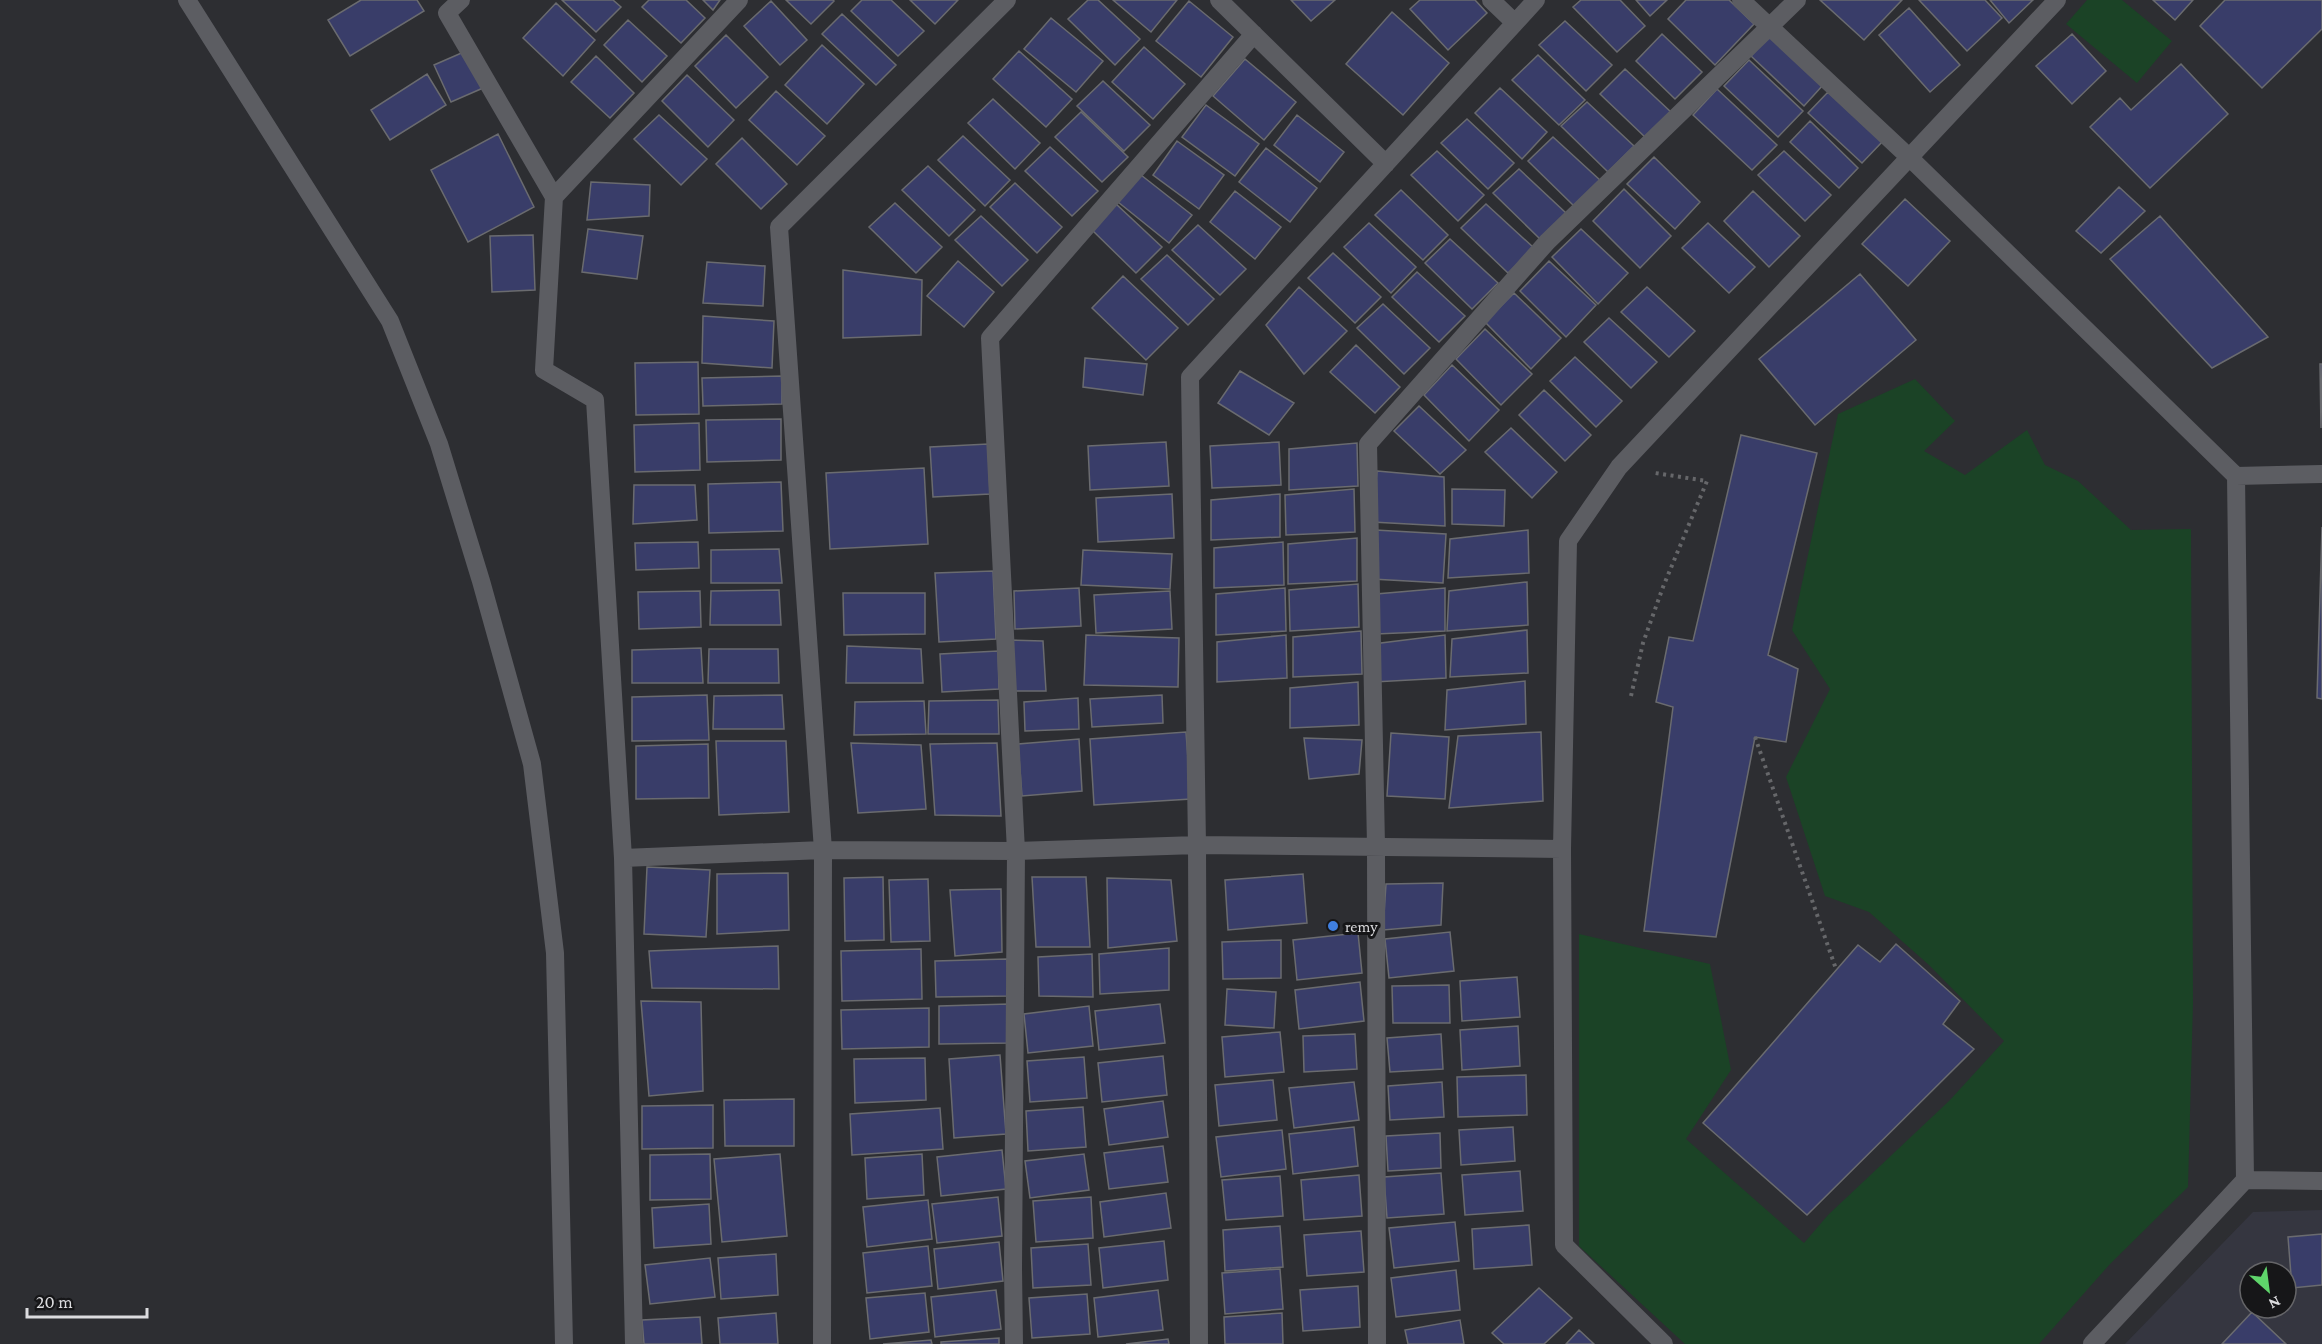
<svg xmlns="http://www.w3.org/2000/svg" width="2322" height="1344" viewBox="0 0 2322 1344" font-family="'Crimson Pro',serif">
	<style>
		.built { fill: #353640; fill-rule: evenodd }
		.green { fill: #1b4326 }
		.building { fill: #393d69; stroke: #6a6b6f; stroke-width: 1.5 }
		.lines { fill: none; stroke-linecap: round; stroke-linejoin: round }
		.path { stroke: #66676a; stroke-width: 4; stroke-dasharray: 3 4.5; stroke-linecap: butt }
		.lane { stroke: #5c5d62; stroke-width: 18 }
		.street { stroke: #5c5d62; stroke-width: 18 }
		.shop-dot { fill: #3f7fe0; stroke: #161618; stroke-width: 2 }
		.labels { text-anchor: middle; dominant-baseline: central; stroke-width: 6; stroke-linejoin: round; paint-order: stroke }
		.poi-label { font-size: 16px; fill: #dcdcdf; stroke: #161618; text-anchor: start }
	</style>
	<rect width="100%" height="100%" fill="#2d2e32"/>
	<!-- built -->
	<path class="built" d="M2322 1210V1344H2125L2253 1212ZM2250 1272H2286V1308H2250Z"/>
	<!-- green -->
	<path class="green" d="M2087 0H2122L2172 41 2137 83 2066 24Z
		M1915 379 1955 421 1924 451 1965 475 2027 430 2045 465 2078 481 2131 530 2191 529 2193 1003 2188 1187 2110 1264 2039 1344H1685L1579 1246V934L1710 964 1731 1070 1686 1139 1804 1243 1828 1215 1949 1101 2004 1041 1929 965 1869 912 1825 896 1786 777 1830 689 1792 630 1838 414Z"/>
	<!-- building -->
	<path class="building" d="M361 0H417L424 11 350 56 328 20Z
		M562 0H613L621 7 596 32Z
		M649 0H686L705 18 681 43 642 7Z
		M703 0H720L713 10Z
		M786 0H833L834 1 811 24Z
		M862 0H891L924 31 898 56 851 11Z
		M910 0H958L935 24Z
		M1088 0H1098L1140 39 1115 65 1068 19Z
		M1113 0H1177L1151 32Z
		M1291 0H1335L1311 21Z
		M1420 0H1475L1487 13 1448 50 1410 9Z
		M1581 0H1620L1645 26 1617 52 1573 7Z
		M1636 0H1667L1650 16Z
		M1686 0H1729L1754 24 1715 65 1668 19Z
		M1820 0H1902L1864 40Z
		M1919 0H1985L2002 18 1967 51Z
		M1990 0H2033L2009 23Z
		M2153 0H2193L2175 20Z
		M2225 0H2322V29L2262 88 2200 26Z
		M771 1 807 40 780 65 744 26Z
		M1189 1 1233 37 1201 77 1156 41Z
		M556 3 595 40 563 76 523 38Z
		M1909 8 1960 65 1930 92 1879 35Z
		M1392 12 1449 63 1403 115 1346 64Z
		M842 14 896 65 876 85 822 34Z
		M1051 18 1103 61 1076 92 1024 49Z
		M628 20 667 56 642 82 604 45Z
		M1565 21 1612 65 1586 91 1539 45Z
		M1662 34 1702 72 1675 99 1636 61Z
		M2072 34 2106 71 2072 104 2036 66Z
		M726 35 768 77 736 108 695 66Z
		M1770 35 1823 85 1804 106 1751 56Z
		M822 45 864 84 827 124 785 85Z
		M1144 47 1185 84 1153 119 1112 82Z
		M466 51 483 88 451 102 434 65Z
		M1019 51 1072 99 1046 127 993 79Z
		M1538 55 1585 100 1559 125 1512 80Z
		M596 56 634 93 610 118 571 82Z
		M1245 59 1296 102 1264 140 1213 96Z
		M1749 60 1803 111 1778 137 1724 86Z
		M2181 64 2228 114 2150 188 2090 127 2120 98 2131 110Z
		M1625 69 1672 113 1647 139 1600 94Z
		M427 74 446 105 390 140 371 110Z
		M687 75 734 120 708 147 662 101Z
		M1103 81 1150 125 1124 151 1077 106Z
		M1500 88 1547 132 1522 159 1475 113Z
		M1717 89 1777 145 1752 170 1693 115Z
		M776 91 825 136 797 165 749 120Z
		M1828 92 1882 142 1862 163 1808 113Z
		M993 99 1040 143 1015 169 968 123Z
		M1587 102 1634 146 1608 172 1561 126Z
		M1206 105 1259 144 1235 176 1182 137Z
		M1081 112 1128 157 1102 182 1055 137Z
		M659 115 707 159 681 185 634 139Z
		M1297 115 1344 152 1320 182 1274 145Z
		M1467 119 1514 163 1488 189 1441 143Z
		M1810 121 1858 168 1839 188 1790 142Z
		M498 134 534 207 468 242 431 170Z
		M963 136 1010 180 985 206 938 160Z
		M1553 137 1601 181 1575 207 1528 161Z
		M742 138 787 184 761 209 716 164Z
		M1177 141 1224 175 1199 209 1153 175Z
		M1050 147 1098 191 1072 216 1025 171Z
		M1266 148 1317 188 1290 222 1239 182Z
		M1437 151 1484 195 1458 221 1411 175Z
		M1784 151 1831 195 1805 221 1758 175Z
		M1654 157 1700 202 1675 229 1627 184Z
		M928 166 975 210 949 236 902 190Z
		M1519 169 1566 213 1540 239 1493 193Z
		M1141 175 1192 215 1169 243 1118 202Z
		M591 182 650 185 649 216 587 220Z
		M1015 183 1062 227 1037 253 990 207Z
		M2119 187 2145 211 2101 253 2076 231Z
		M1624 189 1671 236 1640 268 1593 221Z
		M1401 190 1448 235 1423 260 1375 215Z
		M1235 191 1281 227 1255 259 1210 222Z
		M1753 191 1800 236 1769 267 1724 221Z
		M1905 199 1950 241 1908 286 1862 244Z
		M895 203 942 247 916 273 869 227Z
		M1115 203 1162 247 1136 273 1089 227Z
		M1486 204 1534 248 1508 273 1461 228Z
		M981 216 1028 260 1002 286 955 240Z
		M2160 216 2268 337 2212 368 2110 259Z
		M1369 223 1416 267 1391 293 1344 247Z
		M1708 223 1755 267 1729 293 1682 248Z
		M1198 225 1246 269 1220 295 1172 250Z
		M588 229 643 236 637 279 582 272Z
		M1581 229 1628 273 1598 304 1552 257Z
		M533 235 535 290 492 292 490 236Z
		M1450 239 1498 283 1472 309 1425 263Z
		M1333 253 1381 297 1355 323 1308 278Z
		M1167 255 1214 299 1188 325 1141 279Z
		M958 261 994 292 964 327 927 296Z
		M1549 261 1596 305 1566 337 1520 291Z
		M707 262 765 266 763 306 703 303Z
		M843 270 922 280 921 335 843 338Z
		M1417 272 1465 316 1439 342 1392 297Z
		M1860 274 1916 340 1815 425 1759 359Z
		M1123 276 1178 328 1146 360 1092 308Z
		M1299 287 1347 331 1304 374 1266 325Z
		M1647 287 1695 331 1669 357 1621 312Z
		M1514 293 1561 338 1531 369 1485 322Z
		M1383 304 1430 348 1404 374 1357 328Z
		M703 316 774 321 772 368 702 363Z
		M1609 318 1657 362 1631 388 1584 342Z
		M1485 329 1532 374 1501 405 1456 359Z
		M1356 345 1400 387 1375 413 1330 372Z
		M1575 357 1622 401 1596 427 1550 381Z
		M1085 358 1147 364 1143 395 1083 387Z
		M698 362 699 414 636 415 635 363Z
		M2320 364H2322L2321 428Z
		M1452 365 1499 410 1469 441 1424 395Z
		M1240 371 1294 403 1269 435 1218 403Z
		M782 376V404L703 406 702 378Z
		M1544 390 1591 435 1565 461 1519 415Z
		M1419 406 1466 450 1440 474 1394 431Z
		M781 419V460L707 462 706 420Z
		M699 423 700 470 635 472 634 425Z
		M1511 428 1557 472 1532 498 1485 452Z
		M1741 435 1817 453 1768 655 1798 669 1786 742 1755 737 1716 937 1644 931 1673 707 1656 702 1669 637 1693 641Z
		M1166 442 1169 486 1090 490 1088 446Z
		M1279 442 1281 485 1212 488 1210 446Z
		M1357 443 1358 486 1289 490V449Z
		M988 444 990 494 933 497 930 447Z
		M924 468 928 544 830 549 826 473Z
		M1377 471 1444 477 1445 526 1372 522Z
		M781 482 783 531 709 533 708 484Z
		M634 485H695L697 520 633 524Z
		M1354 489 1355 532 1286 535 1285 495Z
		M1452 489 1505 490 1504 526 1452 524Z
		M1172 494 1174 538 1098 542 1096 498Z
		M1280 494V537L1211 540V500Z
		M2322 527V699L2317 698Z
		M1375 530 1446 534 1443 583 1372 579Z
		M1528 530 1529 573 1448 578 1450 539Z
		M1357 538V581L1288 584V544Z
		M698 542 699 568 636 570 635 543Z
		M1283 542 1284 585 1214 588V548Z
		M779 549 782 583H711V550Z
		M1083 550 1172 554 1170 589 1081 585Z
		M993 571 996 639 939 642 935 573Z
		M1527 582 1528 625 1447 631 1449 591Z
		M1358 584 1359 627 1290 631 1289 590Z
		M1079 588 1081 626 1015 629 1014 591Z
		M1285 588 1286 631 1216 635V594Z
		M1445 588V631L1376 634V594Z
		M779 590 781 625H710L711 591Z
		M700 591 701 627 639 629 638 592Z
		M1170 591 1172 629 1096 633 1094 595Z
		M843 593H925V634L844 635Z
		M1527 630 1528 673 1450 677 1452 639Z
		M1361 631 1362 674 1293 677V637Z
		M1086 635 1179 638 1178 687 1084 685Z
		M1286 635 1287 678 1217 682V642Z
		M1445 635 1446 678 1374 682 1373 644Z
		M1009 640 1043 641 1046 691H1009Z
		M847 646 921 649 923 683H846Z
		M701 648 703 683H632V650Z
		M709 649H778L779 683H708Z
		M998 651 999 689 942 692 940 654Z
		M1525 681 1526 724 1445 730 1447 690Z
		M1358 682 1359 725 1290 728V688Z
		M707 695 709 740 632 741V697Z
		M782 695 784 729H713L714 696Z
		M1162 695 1163 723 1092 727 1090 699Z
		M1078 698 1079 729 1025 731 1024 702Z
		M998 700 999 734H928L929 701Z
		M924 701 926 734 854 735 855 702Z
		M1186 732 1191 799 1094 805 1090 739Z
		M1541 732 1543 801 1449 808 1458 736Z
		M1391 733 1449 737 1445 799 1387 796Z
		M1304 738 1362 740 1359 774 1309 779Z
		M1079 739 1082 791 1022 796 1018 744Z
		M716 741H786L789 812 719 815Z
		M851 743 921 745 926 809 858 813Z
		M997 743 1001 816 935 815 930 744Z
		M708 744 709 798 636 799V746Z
		M647 867 710 870 706 937 644 934Z
		M788 873 789 930 717 934V874Z
		M1303 874 1307 923 1228 930 1225 880Z
		M883 877 884 940 845 941 844 878Z
		M1032 877H1086L1090 947H1036Z
		M1107 878 1171 880 1177 941 1108 948Z
		M928 879 930 941 891 942 889 880Z
		M1443 883 1441 925 1383 930 1386 884Z
		M1001 889 1002 952 955 956 950 890Z
		M1450 932 1454 971 1389 978 1385 939Z
		M1358 933 1362 973 1297 980 1293 940Z
		M1281 940V978L1223 979 1222 942Z
		M1896 944 1960 1001 1943 1024 1974 1049 1807 1215 1703 1123 1858 945 1880 962Z
		M778 946 779 989 652 988 649 951Z
		M1169 948V990L1100 994 1099 954Z
		M921 949 922 999 842 1001 841 951Z
		M1092 954 1093 997 1039 996 1038 957Z
		M1007 959 1008 996 936 997 935 961Z
		M1517 977 1520 1017 1462 1021 1460 981Z
		M1360 982 1364 1021 1299 1029 1295 990Z
		M1449 985 1450 1023H1393L1392 986Z
		M1227 989 1276 992 1274 1028 1225 1025Z
		M641 1001 701 1002 703 1091 649 1096Z
		M1009 1004V1043L939 1044V1006Z
		M1160 1004 1165 1043 1099 1050 1095 1011Z
		M1089 1006 1093 1046 1028 1053 1024 1014Z
		M929 1008V1047L842 1049 841 1010Z
		M1518 1026 1520 1066 1462 1070 1460 1030Z
		M1280 1032 1284 1072 1225 1077 1222 1037Z
		M1355 1034 1357 1069 1304 1072 1303 1036Z
		M1441 1034 1443 1069 1390 1072 1387 1038Z
		M1000 1055 1006 1134 954 1138 949 1059Z
		M1163 1056 1167 1095 1102 1102 1098 1063Z
		M1084 1057 1087 1098 1030 1102 1027 1061Z
		M925 1058 926 1100 855 1103 854 1059Z
		M1526 1075 1527 1115 1458 1117 1457 1077Z
		M1273 1080 1277 1120 1219 1126 1215 1085Z
		M1354 1082 1359 1120 1294 1128 1289 1088Z
		M1442 1082 1444 1117 1390 1120 1388 1086Z
		M794 1099V1146H725L724 1100Z
		M1163 1101 1168 1137 1109 1145 1104 1109Z
		M713 1105V1148L642 1149V1106Z
		M1083 1107 1086 1147 1028 1151 1026 1111Z
		M940 1108 943 1149 852 1155 850 1114Z
		M1354 1127 1358 1166 1293 1174 1289 1134Z
		M1513 1127 1515 1161 1461 1165 1459 1130Z
		M1282 1130 1286 1169 1221 1177 1216 1137Z
		M1440 1133 1441 1168 1388 1171 1386 1136Z
		M1163 1146 1168 1182 1109 1189 1104 1153Z
		M1002 1150 1006 1189 941 1196 937 1157Z
		M710 1154 711 1199 650 1200V1155Z
		M780 1154 787 1236 722 1242 714 1159Z
		M922 1154 924 1195 867 1199 865 1158Z
		M1084 1154 1089 1190 1030 1198 1025 1161Z
		M1520 1171 1523 1211 1465 1215 1462 1175Z
		M1441 1173 1444 1214 1387 1218 1384 1177Z
		M1359 1175 1362 1216 1304 1220 1301 1180Z
		M1280 1176 1283 1216 1226 1220 1222 1180Z
		M1166 1193 1171 1228 1104 1237 1100 1202Z
		M998 1197 1002 1236 937 1243 932 1204Z
		M1091 1197 1093 1238 1036 1242 1033 1201Z
		M928 1200 932 1239 867 1247 863 1207Z
		M709 1204 711 1244 654 1248 652 1208Z
		M1455 1222 1459 1261 1394 1268 1389 1228Z
		M1529 1225 1532 1265 1474 1269 1472 1229Z
		M1280 1226 1283 1267 1225 1271 1223 1230Z
		M1361 1231 1364 1272 1307 1276 1304 1235Z
		M2322 1234V1285L2292 1288 2288 1237Z
		M1164 1241 1168 1280 1103 1288 1099 1248Z
		M999 1242 1003 1281 938 1289 934 1249Z
		M1088 1244 1091 1285 1033 1288 1031 1248Z
		M928 1246 932 1286 867 1293 863 1253Z
		M776 1254 778 1295 721 1299 718 1258Z
		M710 1258 715 1297 650 1304 645 1265Z
		M1280 1269 1283 1309 1225 1314 1222 1273Z
		M1456 1270 1460 1310 1396 1317 1391 1278Z
		M1358 1286 1360 1327 1303 1331 1300 1290Z
		M1539 1288 1572 1318 1544 1344H1504L1492 1333Z
		M996 1290 1001 1329 935 1337 931 1297Z
		M1158 1290 1163 1330 1098 1337 1094 1298Z
		M925 1293 929 1332 870 1339 866 1298Z
		M1087 1294 1090 1334 1032 1338 1029 1298Z
		M2252 1312 2286 1344H2222Z
		M776 1313 778 1344H720L718 1318Z
		M1282 1313 1283 1344H1225L1224 1317Z
		M700 1317 702 1344H644L642 1320Z
		M1460 1320 1464 1344H1408L1405 1330Z
		M1579 1330 1594 1344H1566Z
		M999 1338V1344H941V1342Z
		M1168 1339 1169 1344H1126Z
		M931 1340 932 1344H883Z"/>
	<g class="lines">
		<!-- path -->
		<path class="path" d="M1631 696 1643 643 1663 587 1707 481 1655 473
			M1755 737 1836 969"/>
		<!-- lane -->
		<path class="lane" d="M187 0 390 321 439 444 481 581 532 764 555 953 564 1344"/>
		<!-- street -->
		<path class="street" d="M461 0 447 13 554 197 544 370 595 400 623 858 634 1344
			M1219 0 1386 164
			M1491 0 1514 22
			M1741 0 1910 158 2236 476 2245 1180 2322 1181
			M554 197 739 0
			M2236 476 2322 474
			M623 858 823 850 1016 851 1197 845 1562 849
			M822 1344 823 850 779 227 1007 0
			M1014 1344 1013 1268 1016 851 990 338 1254 34
			M1199 1344 1197 845 1190 377 1536 0
			M1377 1344 1376 846 1368 444 1547 242 1797 0
			M1664 1344 1564 1245 1562 849 1568 541 1619 467 2057 0
			M2092 1344 2245 1180"/>
	</g>
	<!-- markers -->
	<circle class="shop-dot" cx="1333" cy="926" r="6"/>
	<g class="labels">
		<!-- poi labels -->
		<g class="poi-label">
			<text x="1345" y="926">remy</text>
		</g>
	</g>
	<!-- north arrow -->
	<g transform="translate(2268 1290) rotate(152)"><circle r="28" fill="#161618" stroke="#656568" stroke-width="1.5"/>
	<path d="M0-4.5L10 22L0 15L-10 22Z" fill="#5fd56b"/>
	<text y="-9" font-size="16" font-weight="bold" text-anchor="middle" fill="#dcdcdf">N</text>
	</g>
	<!-- scale -->
	<path d="M27 1308v9h120v-9" fill="none" stroke="#dcdcdf" stroke-width="3"/>
	<text x="36" y="1308" font-size="18" fill="#dcdcdf" stroke="#161618" stroke-width="4.5" paint-order="stroke">20 m</text>
</svg>
